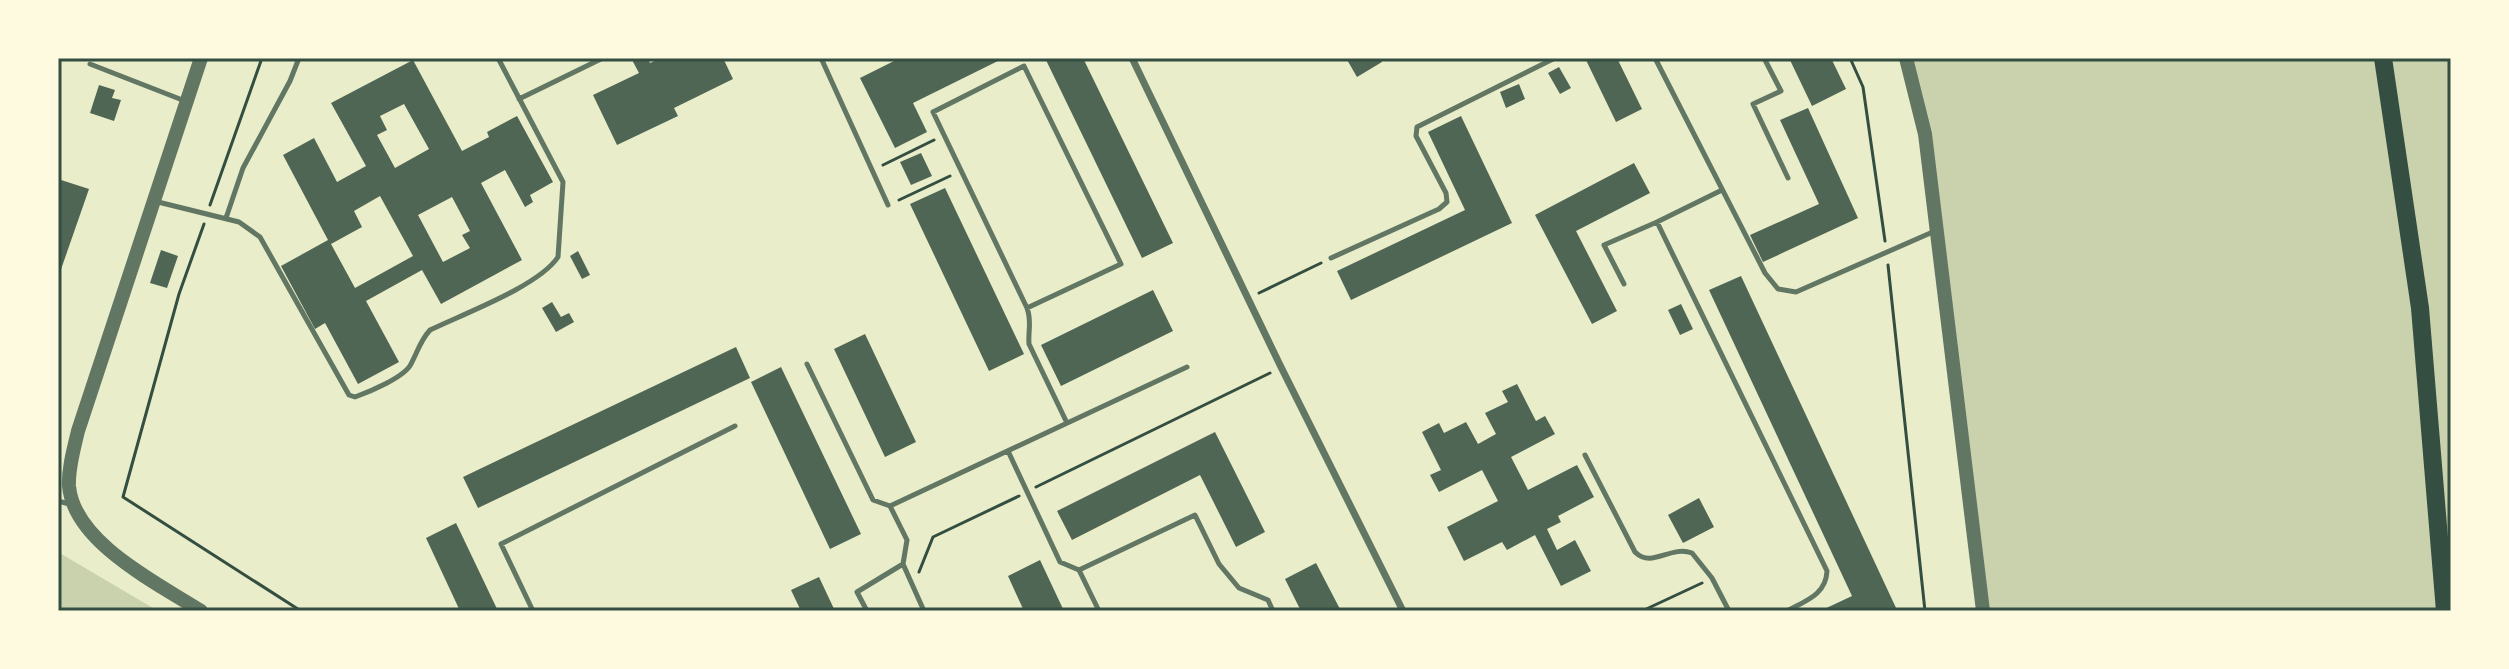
<svg xmlns="http://www.w3.org/2000/svg" width="2509" height="669" viewBox="0 0 2509 669" font-family="'Roboto Condensed',sans-serif">
	<style>
		.green { fill: #cad2ad }
		.building { fill: #4f6655; fill-rule: evenodd }
		.lines { fill: none; stroke-linecap: round; stroke-linejoin: round }
		.path { stroke: #344e41; stroke-width: 3 }
		.service { stroke: #617663; stroke-width: 5 }
		.pedestrian { stroke: #617663; stroke-width: 7 }
		.tertiary { stroke: #617663; stroke-width: 14 }
		.primary { stroke: #344e41; stroke-width: 18 }
		.neatline { fill: none; stroke: #344e41; stroke-width: 3 }
	</style>
	<rect width="100%" height="100%" fill="#e9edc9"/>
	<!-- green -->
	<path class="green" d="M1906 58H2451V611H1983L1936 230Z
		M58 552 158 611H58Z"/>
	<!-- building -->
	<path class="building" d="M631 58H648L650 63 661 58H723L733 79 674 108 678 116 617 145 593 95 639 73Z
		M900 58H1004L913 103 927 132 895 148 860 78Z
		M1045 58H1083L1173 243 1142 258Z
		M1346 58H1380L1382 62 1357 77Z
		M1585 58H1617L1642 109 1616 122Z
		M1789 58H1831L1846 89 1812 106Z
		M413 60 462 151 489 137 487 132 517 116 553 182 530 195 533 202 525 207 505 170 481 183 522 260 441 304 422 270 366 301 399 362 358 384 325 323 315 329 281 266 328 240 283 155 314 138 337 182 366 166 331 103ZM404 104 429 149 395 168 377 135 387 130 380 116ZM380 196 413 256 355 288 331 244 362 227 354 211ZM452 197 470 231 462 235 470 248 443 262 418 215Z
		M1559 67 1571 88 1560 94 1548 73Z
		M1519 84 1525 99 1506 108 1500 92Z
		M99 85 115 90 112 98 121 100 114 121 90 113Z
		M1808 108 1858 218 1763 262 1750 235 1819 204 1780 120Z
		M1461 116 1512 223 1351 300 1337 271 1465 210 1428 132Z
		M921 153 932 176 911 185 900 162Z
		M1634 163 1650 193 1576 231 1617 311 1592 324 1535 215Z
		M58 179 89 189 58 278Z
		M945 188 1024 354 989 371 910 204Z
		M161 250 178 256 167 288 150 283Z
		M578 251 590 275 582 279 570 256Z
		M1741 276 1897 610 1894 611H1820L1852 596 1709 290Z
		M1153 290 1173 331 1061 386 1041 345Z
		M552 302 561 317 569 313 574 322 556 332 542 308Z
		M1681 304 1693 329 1680 335 1668 310Z
		M865 334 916 442 885 457 834 349Z
		M736 347 750 378 478 508 463 477Z
		M781 367 861 534 830 549 751 382Z
		M1517 384 1536 421 1545 416 1555 434 1511 457 1528 490 1577 465 1594 497 1558 516 1561 522 1547 529 1557 550 1575 540 1591 571 1561 586 1535 535 1507 550 1502 542 1464 561 1447 527 1498 501 1482 470 1439 492 1430 475 1441 470 1422 432 1439 423 1444 433 1466 422 1478 444 1496 434 1485 413 1508 402 1502 391Z
		M1215 432 1265 532 1236 547 1200 475 1072 540 1057 511Z
		M1699 498 1714 527 1683 543 1668 515Z
		M456 523 498 611H460L426 538Z
		M1040 560 1064 611H1024L1008 576Z
		M1316 563 1341 611H1301L1285 579Z
		M819 577 835 611H801L791 590Z"/>
	<g class="lines">
		<!-- path -->
		<path class="path" d="M1850 58 1863 87 1885 241
			M883 165 934 140
			M899 200 950 176
			M210 205 262 58
			M204 224 179 294 123 497 301 611
			M1888 265 1925 611
			M1259 293 1321 263
			M1036 487 1270 373
			M919 572 933 537 1019 496
			M1642 611 1702 583"/>
		<!-- service -->
		<path class="service" d="M821 58 888 205
			M1655 58 1765 273 1778 289 1796 292 1935 231
			M1764 58 1781 91 1753 104 1788 178
			M90 64 185 101
			M1024 66 1121 264 1027 308 933 112Z
			M519 99 603 58
			M154 201 239 222 260 237 349 395 355 397C369 392 405 377 411 364 418 351 420 341 430 330 463 314 539 286 558 257L563 182 498 58
			M226 218 243 168 290 81 299 58
			M1657 222 1720 191
			M1331 258 1439 209 1447 202 1446 193 1416 136 1417 127 1555 58
			M1624 284 1604 245 1657 222 1827 571C1826 595 1805 601 1787 611
			M1027 308C1032 321 1028 330 1029 344L1067 423
			M807 364 873 500 890 506 1187 367
			M1008 451 1060 562 1079 570
			M1585 455 1635 552C1652 569 1670 545 1692 553L1712 578 1729 611
			M58 501 73 505
			M890 506 907 540 903 564 924 611
			M533 611 501 544 735 426
			M867 611 857 592 903 564
			M1099 611 1079 570 1195 515 1219 564 1239 588 1268 600 1273 611"/>
		<!-- pedestrian -->
		<path class="pedestrian" d="M1132 58 1281 367 1403 611"/>
		<!-- tertiary -->
		<path class="tertiary" d="M201 58 78 431C74 448 68 469 69 486 74 543 159 584 201 611
			M1906 58 1925 134 1983 611"/>
		<!-- primary -->
		<path class="primary" d="M2383 58 2420 308 2445 611"/>
	</g>
	<!-- border -->
	<rect width="2509" height="669" fill="none" stroke="#fefae0" stroke-width="120"/>
	<rect x="60" y="60" width="2389" height="549" class="neatline"/>
</svg>
